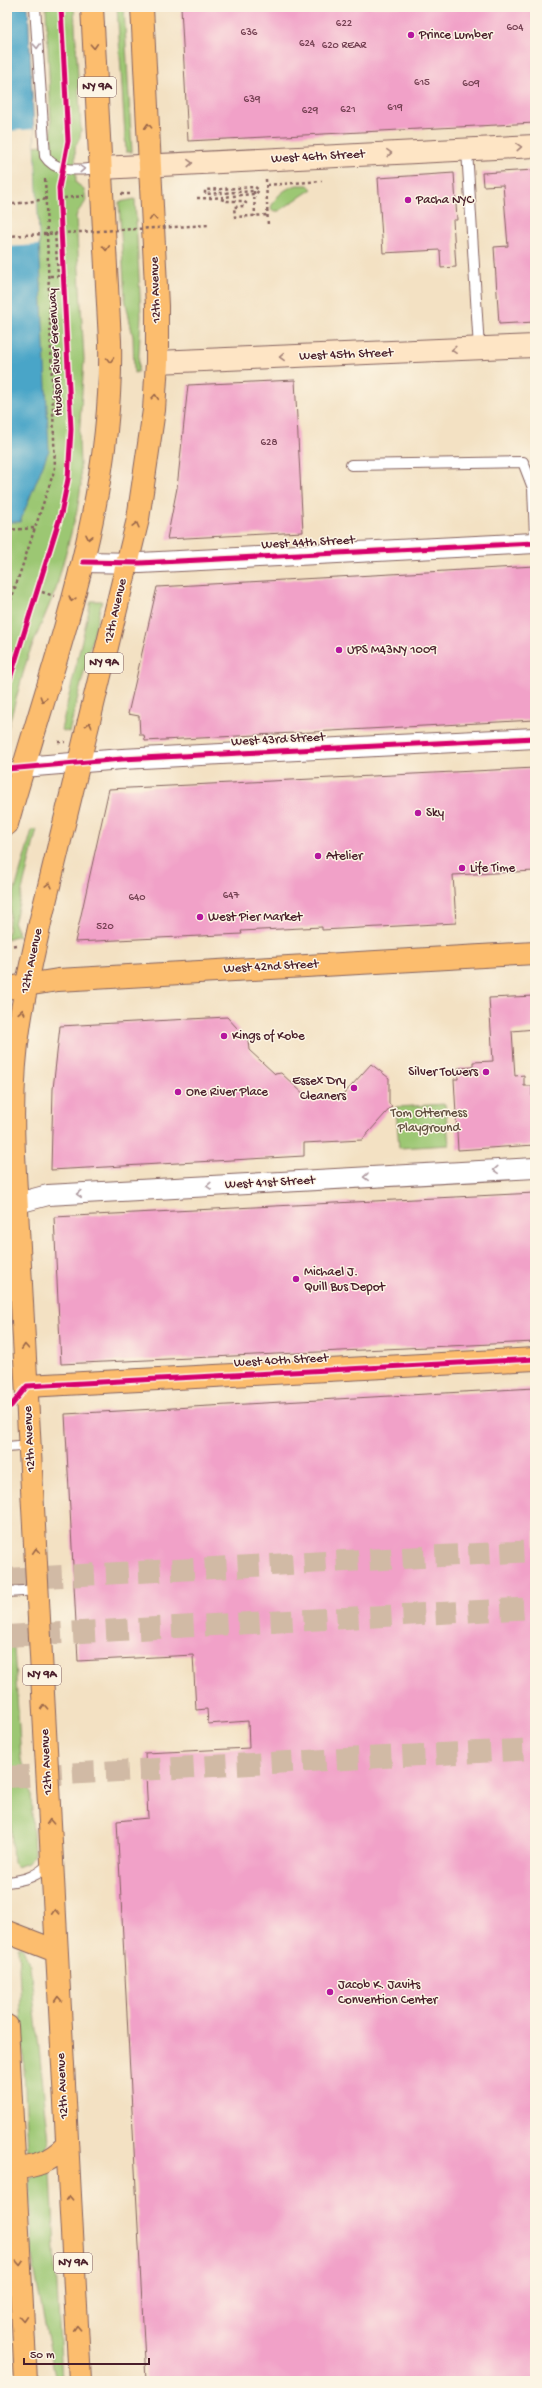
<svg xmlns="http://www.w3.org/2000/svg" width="542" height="2388" viewBox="0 0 542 2388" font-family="'Gochi Hand',sans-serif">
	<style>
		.green { fill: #9cc773; stroke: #73734f }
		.water { fill: #4aa5c8; stroke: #4a627a }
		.pier { fill: #f3e1c3 }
		.building { fill: #f1a1c8 }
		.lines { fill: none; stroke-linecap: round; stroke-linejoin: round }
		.highway-tunnel { stroke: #d1baa5; stroke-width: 22; stroke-dasharray: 22 11; stroke-linecap: butt }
		.lane-casing { stroke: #856360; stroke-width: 12 }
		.street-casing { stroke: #856360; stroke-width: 22 }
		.secondary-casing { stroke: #856360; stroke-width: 24 }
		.primary-casing { stroke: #856360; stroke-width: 24 }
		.highway-casing { stroke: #856360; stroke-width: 24 }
		.path { stroke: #856360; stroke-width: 2.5; stroke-dasharray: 3 3; stroke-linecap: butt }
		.lane { stroke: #fff; stroke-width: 10 }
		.street { stroke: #fff; stroke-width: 20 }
		.secondary { stroke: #fee5c5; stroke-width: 22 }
		.primary { stroke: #fcbd6e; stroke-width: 22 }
		.highway { stroke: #fcbd6e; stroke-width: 22 }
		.path-bridge { stroke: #856360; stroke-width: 2.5; stroke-dasharray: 3 3; stroke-linecap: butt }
		.cycleway-casing { stroke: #fcf5e5; stroke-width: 8 }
		.cycleway { stroke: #d6006c; stroke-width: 5 }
		.oneway { stroke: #ae9aa0 }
		.oneway2 { stroke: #9a6649 }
		.oneway3 { stroke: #a48278 }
		.poi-dot { fill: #b5179e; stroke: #fcf5e5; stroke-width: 1.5 }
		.labels { text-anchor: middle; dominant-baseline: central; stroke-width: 3; stroke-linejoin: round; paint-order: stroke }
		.number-label { font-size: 11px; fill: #744052 }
		.shield { fill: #fcf5e5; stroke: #7f5f63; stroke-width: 1 }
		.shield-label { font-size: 12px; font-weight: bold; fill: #4a1f2b }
		.poi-label { font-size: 13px; fill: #4a1f2b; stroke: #fcf5e5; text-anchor: start }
		.street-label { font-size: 13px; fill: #4a1f2b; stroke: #fcf5e5 }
		.park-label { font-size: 13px; fill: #635141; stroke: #fcf5e5 }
	</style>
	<rect width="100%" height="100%" fill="#fcf5e5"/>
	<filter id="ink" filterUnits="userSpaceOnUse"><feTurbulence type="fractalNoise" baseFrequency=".025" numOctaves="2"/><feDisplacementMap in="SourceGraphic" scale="8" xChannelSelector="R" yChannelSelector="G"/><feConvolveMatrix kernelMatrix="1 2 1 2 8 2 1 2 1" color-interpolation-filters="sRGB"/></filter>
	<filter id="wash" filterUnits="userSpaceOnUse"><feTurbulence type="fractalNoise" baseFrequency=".012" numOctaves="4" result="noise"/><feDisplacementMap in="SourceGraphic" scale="16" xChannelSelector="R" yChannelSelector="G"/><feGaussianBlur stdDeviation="0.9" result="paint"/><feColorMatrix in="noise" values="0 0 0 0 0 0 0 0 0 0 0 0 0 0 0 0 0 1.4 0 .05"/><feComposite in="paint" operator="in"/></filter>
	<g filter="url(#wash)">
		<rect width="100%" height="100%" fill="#f3e1c3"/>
		<!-- green -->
		<path class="green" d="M7 7H28L34 146 52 144 46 7H74L81 130 80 138 75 147 76 183 83 188C91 207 79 204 76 217L84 359 79 441 81 486 77 511 56 589 28 656 7 731Z
			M117 7H124L132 152H126Z
			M297 185H308L312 189 279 211H272L271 207C277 195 284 189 297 185Z
			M135 199 141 316 138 372 134 373 133 337 125 298 119 202Z
			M91 601H102L69 732 61 730Z
			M37 829 14 924 19 935 7 939 11 904 32 830Z
			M445 1104 449 1145 399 1148 396 1107Z
			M7 1631H13L21 1760 31 1792 34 1854 28 1863 17 1867 13 1863 7 1757Z
			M18 1947H22L30 1965 49 2141 45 2151 32 2155 28 2150Z
			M47 2173 51 2174 62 2381H56L32 2258 30 2182 32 2178Z
			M7 2285 12 2381H7Z"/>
		<!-- water -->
		<path class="water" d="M7 7H28L49 450 20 522H7Z"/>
		<!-- pier -->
		<path class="pier" d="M34 129 39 245 7 247V131Z"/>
		<g id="blocks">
			<!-- building -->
			<path class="building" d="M181 7H535V123L188 141Z
				M535 170V322L499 324 494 247 508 246 503 185 483 186 482 173Z
				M454 173 457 220H453L456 267 441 268 440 250 383 253 378 178Z
				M295 380 303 532 167 539 177 488 188 385Z
				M535 566V720L145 741 144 735H140L139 716 128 714 157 587Z
				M535 768V871L453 875 456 923 322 930V927L241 931 242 934 75 942 109 789Z
				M535 996V1029L512 1031 515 1076 524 1075V1086H532V1096H535V1145L458 1150 454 1079H458V1068L473 1067V1062L493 1061 489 998Z
				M227 1017 248 1040 249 1050 275 1074 281 1073 307 1097 343 1095 371 1064 389 1078V1104L392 1106 362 1140 304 1143V1156L51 1170 53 1089 60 1026Z
				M535 1193V1342L61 1364 54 1217Z
				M535 1388V2381H146L117 1821 148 1818 145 1753 249 1748 248 1721 208 1724 207 1709 196 1710 193 1655 78 1661 65 1414Z"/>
		</g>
	</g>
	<g filter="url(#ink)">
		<use href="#blocks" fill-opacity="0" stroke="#856360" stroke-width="1"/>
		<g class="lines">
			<!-- highway-tunnel -->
			<path class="highway-tunnel" d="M7 1579 535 1551
				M7 1636 535 1608
				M7 1777 535 1749"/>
			<!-- lane casing -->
			<g class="lane-casing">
				<path id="lane" d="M35 7 45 156C57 175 82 169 101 168
					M467 150 479 349
					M351 465 523 462 533 488 535 536
					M7 769 23 767
					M7 1447 30 1445
					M7 1592 38 1590
					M7 1882C26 1880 38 1876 51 1862"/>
			</g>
			<!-- street casing -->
			<g class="street-casing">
				<path id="street" d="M83 562 140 563 535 543
					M23 767 122 759 535 738
					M7 1206 48 1195 535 1168"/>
			</g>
			<!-- secondary casing -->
			<g class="secondary-casing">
				<path id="secondary" d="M101 168 535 146
					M157 362 535 346"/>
			</g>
			<!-- primary casing -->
			<g class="primary-casing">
				<path id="primary" d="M7 988 58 980 535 953
					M27 1386 535 1359"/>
			</g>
			<!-- highway casing -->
			<g class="highway-casing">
				<path id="highway" d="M7 824C51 666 114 508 110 341L92 7
					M7 1932 56 1951
					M7 2026 26 2381
					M15 2168C36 2167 51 2161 66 2146
					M80 2381 14 1154C12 1110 13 1065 20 1022 25 989 33 956 40 923L138 519 154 410 157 362V306L142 7"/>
			</g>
			<!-- path -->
			<path class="path" d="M266 179 268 227
				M267 185 322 181
				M254 191 255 216
				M121 194H132
				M64 198 84 196
				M221 199 227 201H243L246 203 244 206 234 207 235 217 267 215
				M7 205 47 199
				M50 276H58L55 233
				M7 530 35 528
				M7 589 15 587
				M42 592 54 596
				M7 612 55 468 45 176
				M58 742H65
				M7 946 17 945"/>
			<!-- lane -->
			<use href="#lane" class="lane"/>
			<!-- street -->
			<use href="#street" class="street"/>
			<!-- secondary -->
			<use href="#secondary" class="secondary"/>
			<!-- primary -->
			<use href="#primary" class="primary"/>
			<!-- highway -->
			<use href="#highway" class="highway"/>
			<!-- path-bridge -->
			<path class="path-bridge" d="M197 198C217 199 235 195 256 194L259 190 255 187 205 190V194L254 191
				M7 236 210 225"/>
			<!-- cycleway casing -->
			<g class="cycleway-casing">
				<path id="cycleway" d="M83 562 140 563 535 543
					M7 688 61 514 68 479 71 429 59 188 68 141 61 7
					M7 769 122 759 535 738
					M7 1407 11 1406 27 1386 535 1359"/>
			</g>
			<!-- cycleway -->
			<use href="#cycleway" class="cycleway"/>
		</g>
		<!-- one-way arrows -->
		<defs><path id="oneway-chevron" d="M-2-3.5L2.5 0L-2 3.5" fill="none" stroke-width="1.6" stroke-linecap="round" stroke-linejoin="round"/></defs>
		<g class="oneway">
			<use href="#oneway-chevron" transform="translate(37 46) rotate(87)"/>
			<use href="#oneway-chevron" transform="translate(82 169) rotate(-3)"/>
			<use href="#oneway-chevron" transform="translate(496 1170) rotate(177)"/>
			<use href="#oneway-chevron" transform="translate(366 1177) rotate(177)"/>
			<use href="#oneway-chevron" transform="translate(209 1186) rotate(177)"/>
			<use href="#oneway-chevron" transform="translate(79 1194) rotate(177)"/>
		</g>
		<g class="oneway2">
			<use href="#oneway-chevron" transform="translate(94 46) rotate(87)"/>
			<use href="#oneway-chevron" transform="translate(148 126) rotate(-93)"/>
			<use href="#oneway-chevron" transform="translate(153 218) rotate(-93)"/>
			<use href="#oneway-chevron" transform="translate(106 248) rotate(87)"/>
			<use href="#oneway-chevron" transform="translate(110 360) rotate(89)"/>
			<use href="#oneway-chevron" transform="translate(155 397) rotate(-85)"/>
			<use href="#oneway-chevron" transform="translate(136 525) rotate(-76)"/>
			<use href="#oneway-chevron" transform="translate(89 537) rotate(102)"/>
			<use href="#oneway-chevron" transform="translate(72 599) rotate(106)"/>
			<use href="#oneway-chevron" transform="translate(43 699) rotate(107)"/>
			<use href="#oneway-chevron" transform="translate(89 725) rotate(-76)"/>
			<use href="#oneway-chevron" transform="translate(49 885) rotate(-76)"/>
			<use href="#oneway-chevron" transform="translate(22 1012) rotate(-79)"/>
			<use href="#oneway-chevron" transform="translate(25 1347) rotate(-93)"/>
			<use href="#oneway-chevron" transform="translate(36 1551) rotate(-93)"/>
			<use href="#oneway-chevron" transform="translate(44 1707) rotate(-93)"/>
			<use href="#oneway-chevron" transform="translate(50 1822) rotate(-93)"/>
			<use href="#oneway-chevron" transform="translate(55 1912) rotate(-93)"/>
			<use href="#oneway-chevron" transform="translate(58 1999) rotate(-93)"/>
			<use href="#oneway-chevron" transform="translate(69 2198) rotate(-93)"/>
			<use href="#oneway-chevron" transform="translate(20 2263) rotate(87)"/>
			<use href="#oneway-chevron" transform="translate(23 2318) rotate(87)"/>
			<use href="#oneway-chevron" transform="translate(77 2328) rotate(-93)"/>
		</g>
		<g class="oneway3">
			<use href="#oneway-chevron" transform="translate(519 147) rotate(-3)"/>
			<use href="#oneway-chevron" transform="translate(389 153) rotate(-3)"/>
			<use href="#oneway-chevron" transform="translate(190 163) rotate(-3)"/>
			<use href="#oneway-chevron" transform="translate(454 350) rotate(177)"/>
			<use href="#oneway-chevron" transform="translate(282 357) rotate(178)"/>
		</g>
	</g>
	<!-- markers -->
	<g class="poi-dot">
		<circle cx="411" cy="35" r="4"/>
		<circle cx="408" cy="200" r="4"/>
		<circle cx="339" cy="650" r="4"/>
		<circle cx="418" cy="813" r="4"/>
		<circle cx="318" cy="856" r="4"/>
		<circle cx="462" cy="868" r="4"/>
		<circle cx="200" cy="917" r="4"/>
		<circle cx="224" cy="1036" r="4"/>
		<circle cx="486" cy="1072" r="4"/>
		<circle cx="354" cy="1088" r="4"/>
		<circle cx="178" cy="1092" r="4"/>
		<circle cx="296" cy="1279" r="4"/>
		<circle cx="330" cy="1992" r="4"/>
	</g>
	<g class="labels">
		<!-- number labels -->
		<g class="number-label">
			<text x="344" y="24">622</text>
			<text x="515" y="28">604</text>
			<text x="249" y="33">636</text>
			<text x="307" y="44">624</text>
			<text x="344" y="46">620 REAR</text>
			<text x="422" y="83">615</text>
			<text x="471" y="84">609</text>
			<text x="252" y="100">639</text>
			<text x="395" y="108">619</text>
			<text x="348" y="110">621</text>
			<text x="310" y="111">629</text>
			<text x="269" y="443">628</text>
			<text x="231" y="896">647</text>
			<text x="137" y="898">640</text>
			<text x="105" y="927">520</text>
		</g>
		<!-- shield labels -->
		<g class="shield">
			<rect x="78" y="77" width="38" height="20" rx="3"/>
			<rect x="85" y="653" width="38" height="20" rx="3"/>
			<rect x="23" y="1665" width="38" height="20" rx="3"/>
			<rect x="54" y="2253" width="38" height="20" rx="3"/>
		</g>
		<g class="shield-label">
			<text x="97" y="87">NY 9A</text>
			<text x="104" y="663">NY 9A</text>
			<text x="42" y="1675">NY 9A</text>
			<text x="73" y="2263">NY 9A</text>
		</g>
		<!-- poi labels -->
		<g class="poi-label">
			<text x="419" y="35">Prince Lumber</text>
			<text x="416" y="200">Pacha NYC</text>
			<text x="347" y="650">UPS M43NY 1009</text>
			<text x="426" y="813">Sky</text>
			<text x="326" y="856">Atelier</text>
			<text x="470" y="868">Life Time</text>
			<text x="208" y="917">West Pier Market</text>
			<text x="232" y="1036">Kings of Kobe</text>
			<text x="478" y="1072" text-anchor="end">Silver Towers</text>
			<text x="346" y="1081" text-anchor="end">Essex Dry<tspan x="346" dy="15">Cleaners</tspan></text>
			<text x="186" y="1092">One River Place</text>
			<text x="304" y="1272">Michael J.<tspan x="304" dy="15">Quill Bus Depot</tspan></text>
			<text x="338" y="1985">Jacob K. Javits<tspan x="338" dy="15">Convention Center</tspan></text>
		</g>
		<!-- street labels -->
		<g class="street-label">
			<text transform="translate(318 157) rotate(-3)">West 46th Street</text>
			<text transform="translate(156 290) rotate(-92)">12th Avenue</text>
			<text transform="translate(56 352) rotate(-93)">Hudson River Greenway</text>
			<text transform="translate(346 355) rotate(-2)">West 45th Street</text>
			<text transform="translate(308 543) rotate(-3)">West 44th Street</text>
			<text transform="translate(116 611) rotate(-77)">12th Avenue</text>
			<text transform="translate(278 740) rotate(-3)">West 43rd Street</text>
			<text transform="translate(32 961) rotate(-78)">12th Avenue</text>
			<text transform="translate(271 967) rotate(-3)">West 42nd Street</text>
			<text transform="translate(270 1183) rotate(-3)">West 41st Street</text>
			<text transform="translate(281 1361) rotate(-3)">West 40th Street</text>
			<text transform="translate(30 1439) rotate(-93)">12th Avenue</text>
			<text transform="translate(47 1762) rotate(-93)">12th Avenue</text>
			<text transform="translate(63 2086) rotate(-93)">12th Avenue</text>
		</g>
		<!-- park labels -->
		<g class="park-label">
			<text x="429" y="1113">Tom Otterness<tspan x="429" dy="15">Playground</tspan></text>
		</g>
	</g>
	<!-- margin -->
	<rect width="542" height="2388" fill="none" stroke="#fcf5e5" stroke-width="24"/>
	<!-- scale -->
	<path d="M24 2358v6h125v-6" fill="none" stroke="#4a1f2b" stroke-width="2"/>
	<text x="30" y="2358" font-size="12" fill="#4a1f2b" stroke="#fcf5e5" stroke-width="3" paint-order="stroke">50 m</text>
</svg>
